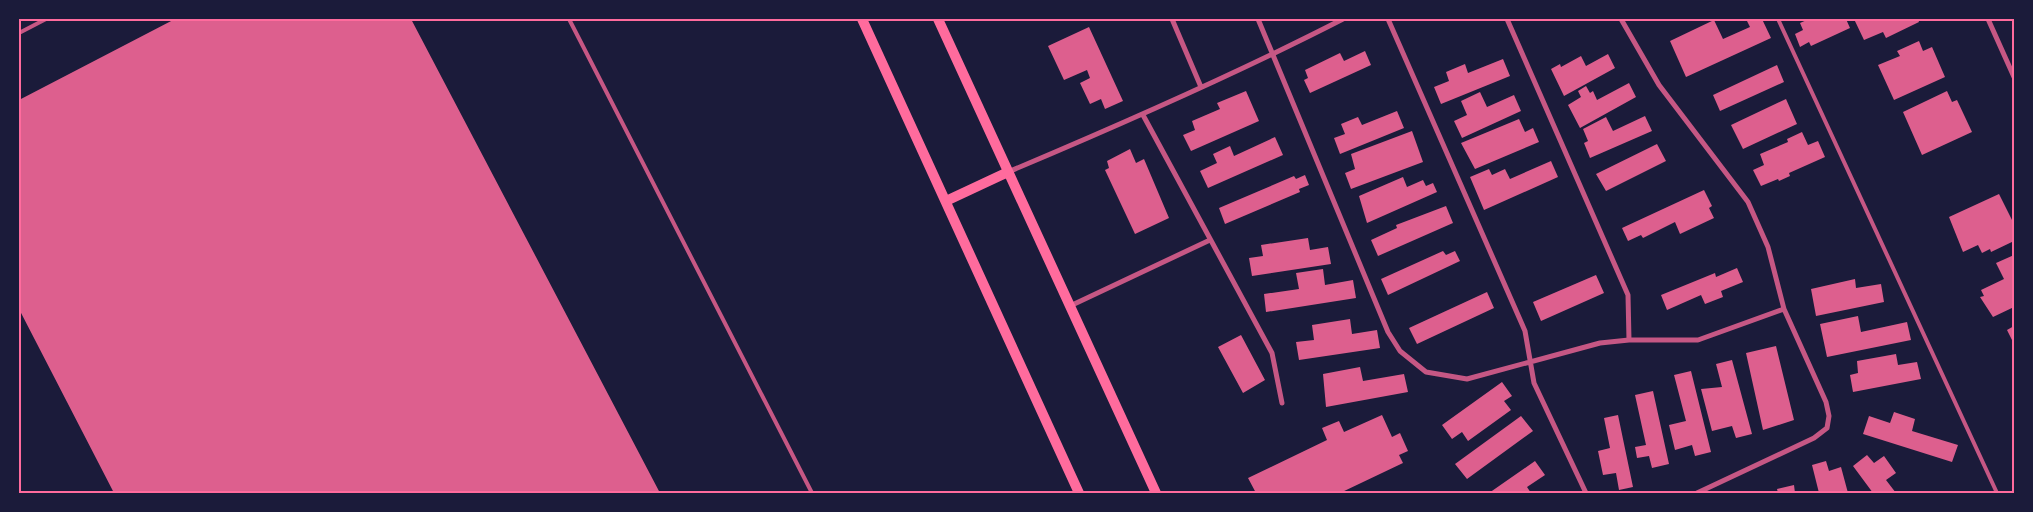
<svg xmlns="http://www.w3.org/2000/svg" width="2033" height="512" viewBox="0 0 2033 512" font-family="'Open Sans',sans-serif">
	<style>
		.building { fill: #dd5f8e }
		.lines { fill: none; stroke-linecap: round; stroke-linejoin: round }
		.service { stroke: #c65784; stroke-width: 4 }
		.minor { stroke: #c65784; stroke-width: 5 }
		.secondary { stroke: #ff6b9d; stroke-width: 10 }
		.neatline { fill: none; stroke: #ff6b9d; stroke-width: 2 }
	</style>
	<rect width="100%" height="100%" fill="#1b1b3a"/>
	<!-- building -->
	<path class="building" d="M175 19H411L660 493H114L19 309V100Z
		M1746 19H1762L1771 38 1686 77 1670 41 1714 20 1723 39 1750 27Z
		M1809 19H1846L1850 28 1811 46 1809 42 1800 47 1795 34 1803 30 1800 23Z
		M1854 19H1918L1919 22 1886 38 1883 32 1864 40Z
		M1089 27 1123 101 1105 109 1101 99 1090 104 1080 83 1090 78 1087 70 1064 80 1048 46Z
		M1919 41 1923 51 1932 47 1945 77 1894 100 1878 65 1900 56 1897 51Z
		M1365 51 1371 65 1310 93 1304 80 1308 78 1305 70 1340 53 1344 61Z
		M1608 54 1615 68 1564 96 1551 69 1560 64 1561 67 1581 56 1586 66Z
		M1503 59 1510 76 1441 104 1434 87 1449 81 1446 72 1465 64 1468 73Z
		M1777 65 1784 82 1720 111 1713 95Z
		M1629 83 1636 97 1580 128 1568 105 1581 97 1578 91 1586 86 1590 93 1593 91 1597 100Z
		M1246 91 1259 121 1191 151 1183 135 1195 130 1192 121 1220 109 1217 103Z
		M1947 91 1952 102 1957 100 1972 132 1922 155 1903 112Z
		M1480 92 1487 107 1514 95 1521 111 1462 138 1454 121 1467 115 1461 101Z
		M1786 99 1797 124 1743 149 1731 125Z
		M1397 111 1404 128 1340 154 1334 138 1345 134 1341 124 1358 117 1362 125Z
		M1645 116 1652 131 1590 158 1584 143 1588 141 1583 129 1606 117 1613 131Z
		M1519 119 1525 132 1533 128 1539 142 1475 169 1461 143Z
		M1412 131 1423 162 1351 189 1345 173 1355 169 1351 154Z
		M1802 132 1808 145 1818 141 1825 157 1789 173 1790 176 1779 181 1778 179 1761 186 1753 170 1764 165 1760 154 1788 142 1787 139Z
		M1275 137 1283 155 1208 188 1200 171 1217 163 1213 154 1230 146 1234 156Z
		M1657 144 1666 161 1606 191 1596 174Z
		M1130 149 1136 163 1144 159 1169 218 1135 234 1105 170 1109 168 1107 161Z
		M1551 161 1558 177 1484 210 1470 177 1489 169 1492 175 1505 169 1510 179Z
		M1305 175 1309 185 1299 189 1300 192 1225 224 1219 208 1294 176 1296 179Z
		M1403 177 1407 187 1423 180 1426 186 1433 183 1437 192 1367 223 1359 196Z
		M1704 190 1712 206 1709 208 1714 218 1680 234 1675 222 1643 238 1641 235 1628 241 1622 228Z
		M1999 194 2014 224V241L1991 252 1990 249 1982 253 1978 245 1963 252 1949 217Z
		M1446 206 1453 223 1378 256 1371 240 1397 228 1396 225Z
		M1308 238 1310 250 1328 247 1331 264 1252 276 1249 258 1263 256 1261 245Z
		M1443 251 1446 255 1455 251 1460 261 1388 295 1381 279Z
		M2014 255V307L1993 317 1980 297 1984 296 1981 290 2004 279 1996 263Z
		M1737 268 1743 282 1721 291 1723 297 1705 304 1701 295 1667 310 1661 295 1715 273 1716 277Z
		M1323 269 1325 285 1353 280 1356 298 1266 312 1264 294 1299 289 1296 273Z
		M1596 275 1604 293 1541 321 1533 302Z
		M1855 279 1856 288 1881 284 1884 302 1816 316 1811 289Z
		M1487 292 1494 308 1417 344 1409 328Z
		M1858 316 1861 332 1907 322 1911 340 1827 357 1820 324Z
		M1350 319 1352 334 1377 330 1380 348 1299 360 1296 342 1314 340 1312 325Z
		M2014 326V344L2007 330Z
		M1241 335 1265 380 1243 393 1218 347Z
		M1776 346 1794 420 1763 430 1746 353Z
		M1896 354 1898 365 1917 362 1921 379 1853 392 1850 375 1858 373 1857 361Z
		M1732 360 1752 434 1736 438 1732 426 1712 431 1701 389 1722 387 1716 364Z
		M1360 367 1363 381 1404 374 1408 392 1326 407 1323 374Z
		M1691 371 1711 452 1695 456 1692 445 1675 450 1669 425 1686 421 1674 375Z
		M1502 382 1512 396 1504 401 1511 410 1468 441 1462 432 1452 439 1442 425Z
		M1653 391 1669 464 1652 468 1649 456 1637 458 1635 447 1646 445 1635 395Z
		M1894 412 1915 419 1912 431 1958 445 1952 462 1863 434 1869 416 1890 423Z
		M1382 415 1392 437 1400 433 1408 451 1399 455 1403 463 1340 493H1256L1248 478 1327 440 1322 428 1339 421 1344 432Z
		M1618 415 1633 487 1619 490 1616 473 1603 475 1598 451 1610 448 1604 418Z
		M1521 416 1533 431 1467 479 1455 464Z
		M1867 455 1874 463 1884 456 1896 473 1886 480 1896 493H1873L1853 466Z
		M1535 461 1545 475 1527 487 1531 493H1489Z
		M1826 461 1829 471 1841 467 1848 493H1819L1812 465Z
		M1794 485 1795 493H1778L1777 489Z"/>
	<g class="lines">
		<!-- service -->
		<path class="service" d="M569 19 812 493
			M1778 19 1997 493
			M19 33 46 19"/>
		<!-- minor -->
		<path class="minor" d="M1172 19 1201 87
			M1258 19 1388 332 1400 351 1426 372 1467 379 1600 343 1629 340H1698L1784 309
			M1388 19 1525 331 1534 383 1586 493
			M1507 19 1628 295 1629 340
			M1621 19 1659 85 1748 202 1768 247 1784 309 1826 402 1829 416 1827 428 1814 438 1697 493
			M1988 19 2014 77
			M1143 115 1272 353 1282 403
			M1008 172C1122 124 1234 75 1343 19
			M1070 306 1210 240"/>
		<!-- secondary -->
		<path class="secondary" d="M862 19 1079 493
			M938 19 1156 493
			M946 201 1008 172"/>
	</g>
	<!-- border -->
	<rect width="2033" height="512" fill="none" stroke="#1b1b3a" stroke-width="40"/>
	<rect x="20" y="20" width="1993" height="472" class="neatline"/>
</svg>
